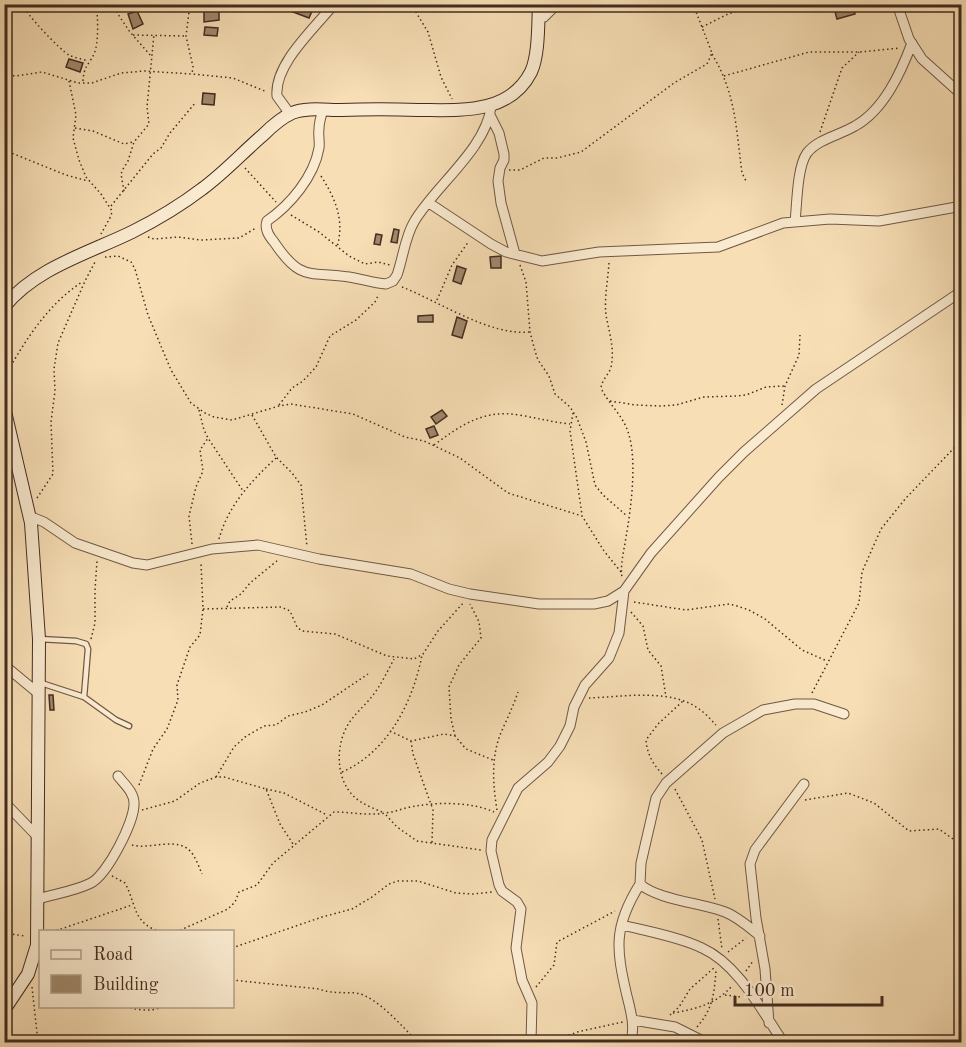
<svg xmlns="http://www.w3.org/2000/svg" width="966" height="1047" viewBox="0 0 966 1047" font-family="'Old Standard TT',serif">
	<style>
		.building { fill: #a1896d; stroke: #432c20; stroke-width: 1.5 }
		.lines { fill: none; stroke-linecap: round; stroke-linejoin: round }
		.lane-casing { stroke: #705845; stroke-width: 7 }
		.street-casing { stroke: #705845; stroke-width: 11 }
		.secondary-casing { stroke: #432c20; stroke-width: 14 }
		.path { stroke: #432c20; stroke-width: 1.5; stroke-dasharray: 1.5 3; stroke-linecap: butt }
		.lane { stroke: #faeacf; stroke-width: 4.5 }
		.street { stroke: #faeacf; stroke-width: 9 }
		.secondary { stroke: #faeacf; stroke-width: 12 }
	</style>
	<rect width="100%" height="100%" fill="#f7deb5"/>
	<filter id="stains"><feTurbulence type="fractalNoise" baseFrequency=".00333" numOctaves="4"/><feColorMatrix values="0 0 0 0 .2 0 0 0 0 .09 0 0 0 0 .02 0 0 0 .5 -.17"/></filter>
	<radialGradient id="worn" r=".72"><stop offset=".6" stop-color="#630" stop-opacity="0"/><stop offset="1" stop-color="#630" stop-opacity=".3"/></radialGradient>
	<!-- building -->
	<path class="building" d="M291 4H315L309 18 288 10Z
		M833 4H841L843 10 854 7 855 14 837 19Z
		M219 7V20L204 22V8Z
		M137 11 143 24 133 29 128 14Z
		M205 27 218 28 217 36 204 35Z
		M69 59 83 63 80 72 66 67Z
		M203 93 215 94 214 105 202 104Z
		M394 229 399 230 397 243 391 242Z
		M376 234 382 235 380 245 374 244Z
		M501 256V268H491L490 257Z
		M457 266 466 269 461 284 453 281Z
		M433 315V322H418V316Z
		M457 317 467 321 462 338 452 335Z
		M442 410 447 416 436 424 431 417Z
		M434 426 438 435 430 438 426 429Z
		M49 695H53L54 710H50Z"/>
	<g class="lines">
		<!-- lane casing -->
		<g class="lane-casing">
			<path id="lane" d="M39 639 76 641 86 644 88 649 84 697
				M41 683 84 697 116 720 129 726"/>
		</g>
		<!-- street casing -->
		<g class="street-casing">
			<path id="street" d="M897 4 909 39 922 59 962 95
				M538 19 544 17 557 4
				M323 110C321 116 319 123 319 129 318 135 320 142 319 148 314 177 290 205 267 221 264 229 269 236 274 242 301 282 308 271 349 277 362 279 373 283 386 284L393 281 397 275C403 258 405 237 414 222 434 187 486 149 491 107L497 103
				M290 114 277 96C274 64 315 28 334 4
				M490 115 499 133 504 154V160L500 168 498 181 501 203 515 254
				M429 203 491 244 506 252 542 261 599 252 718 247 783 223 830 219 879 221 962 206
				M795 222C797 204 797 167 807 153 818 139 840 135 855 126 884 110 901 72 912 43
				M29 516 44 522 75 543 133 563 147 565 212 549 258 545 319 559 411 574 449 589 470 594 539 604H594L608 601 624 591 651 553 719 477 744 452 816 389 962 291
				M4 665 39 694
				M4 802 36 835
				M38 899C55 894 75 891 91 883 107 875 135 821 134 803 134 792 124 784 118 776
				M622 925C646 931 680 937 702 948 738 964 762 1011 783 1042
				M760 936C749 927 738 917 725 912 702 903 658 900 640 884L641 863 656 798 666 783 723 733 763 710 795 704H814L844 714
				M633 1020 675 1027 705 1042
				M769 1023 765 969 756 918 750 864 755 850 804 784
				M531 1042 532 1003 522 980 516 948 521 909 517 902 502 891 499 885 491 851 492 840 518 788 548 762 560 746 570 726 574 707 585 685 609 658 619 633 624 591
				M631 1042C635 1026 631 1012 627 996 616 949 613 927 640 884"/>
		</g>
		<!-- secondary casing -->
		<g class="secondary-casing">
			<path id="secondary" d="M4 307C35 268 89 253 132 232 156 220 181 205 202 189 224 173 242 153 263 135 271 127 281 118 292 113 306 107 326 110 341 110 367 109 392 109 418 110 459 110 509 115 531 72 539 55 538 24 539 4
				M4 407 31 523 39 639 37 945 28 974 4 1010"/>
		</g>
		<!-- path -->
		<path class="path" d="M22 4C25 13 61 51 69 55 75 58 82 59 88 61
			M111 4 130 32 151 56
			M190 4 186 36 193 67 192 74
			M411 4 428 32 441 77 452 99
			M702 27 728 14 756 4
			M133 35 185 36
			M712 54C736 94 736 128 742 173L747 183
			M4 75 16 76 42 72 78 83H92L121 73 144 71 192 74 233 78 267 92
			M724 76 809 52H860L900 48
			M69 81 76 115 73 138 79 160 86 177 101 194 112 211 111 216 101 234
			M83 81C84 66 88 66 94 54 99 43 98 16 96 4
			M75 128 93 131 124 144 133 142
			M820 132 842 68 859 52
			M4 150 66 175 88 181
			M245 168 276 202
			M509 170H520L544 158H557L581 152 674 83 707 64 712 53 693 4
			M321 176C335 198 345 220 337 247
			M124 191 121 174 123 169 128 161 134 142 149 124 147 107 154 34
			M111 206 153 154 161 148 170 133 196 102
			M291 215 319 232 349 256 365 264 378 262 390 265
			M148 237 154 239 178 237 201 240 239 238 256 228
			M105 257 118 256 131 262 135 269 148 315 171 370 191 403 205 413 214 417 232 420 279 406 291 404 353 414 405 437 424 441 460 458 508 493 582 516 604 551 621 572
			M609 263C608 279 604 299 606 315 609 332 615 349 611 367 609 375 602 379 601 388 609 405 624 416 629 435 637 462 631 509 626 537 624 551 620 564 622 578
			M520 265 526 282 530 332 535 351 538 360 549 376 555 394 570 407 577 418 586 442 595 485 603 495 627 516
			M402 287C438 301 490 336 529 332
			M437 300 452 265 469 241
			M4 378C24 342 47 305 82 282
			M610 401 636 405 660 406 676 405 704 397 736 396 746 395 766 387 785 386
			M279 405 292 388 303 381 316 367 330 336 356 320 375 302 379 294
			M782 405 785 386 799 355 800 335
			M199 410 204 430 208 438 243 491
			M573 413 570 431 582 515
			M252 415 276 457 292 473 301 485 307 547
			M434 445C461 425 484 409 519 415 537 418 552 422 570 424
			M37 498 53 474 51 422 55 391 54 369 58 343 85 281 95 262
			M219 539C228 506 251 481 276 458
			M192 544 189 516 196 487 203 471 200 450 208 438
			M634 602 686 610 729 604 737 606 749 610 765 619 802 650 827 661
			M227 607 230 601 241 594 250 583 278 560
			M203 609 281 607 290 611 297 627 302 631 335 634 387 656 414 659 423 654 438 631 464 602
			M631 612 643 626 648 650 661 666 666 697
			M91 639 95 623V590L97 561
			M812 693 859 603 862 572 881 529 906 498 956 446 962 428
			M589 698C624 697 674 687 703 712 708 716 712 721 716 725
			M390 731 411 741 444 734 455 736 466 749 493 760
			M455 736 451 719 449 687 459 665 481 638 479 622 470 604
			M411 741 413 754 433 810 432 843
			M342 772C388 752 413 702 422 655
			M662 774C653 764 647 754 646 740L658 724 683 701
			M216 777 234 747 245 737 264 726 276 725 288 716 305 712 322 705 368 674
			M139 785 153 749 167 729 178 700 177 685 190 647 200 635 203 609 201 563
			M266 789 284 793 327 815
			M675 789 702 840 715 899
			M805 800 848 793 874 803 909 831 939 829 953 839 962 841
			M142 810 175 801 200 783 216 777H224L266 789 280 824 293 844
			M497 810C493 785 491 759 500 735 506 721 513 707 518 692
			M382 812C375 809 367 806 361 802 335 786 334 746 349 723 357 711 368 703 376 691 383 681 388 670 394 659
			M386 815 397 827 417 841 481 850
			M132 845C149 850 178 836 191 852 196 858 199 867 202 874
			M112 876 125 883C137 905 132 924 162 932
			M718 919 722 949
			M4 927 11 934
			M52 932 132 905
			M176 932 228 909 235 902 239 892 257 885 273 863 334 812C351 812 368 816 385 813 396 812 406 807 416 806 440 802 472 802 494 812
			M4 933 25 936
			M232 948 322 917 352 909 372 897 389 884 398 881H418L456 893 473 894 492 892
			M728 952 746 938
			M746 971 753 961
			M232 980 319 989C332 994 343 992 356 993 377 996 403 1028 418 1042
			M32 987 38 1042
			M536 987 554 965 557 942 615 911
			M725 995 741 997
			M126 1006C138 1011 153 1012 164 1006
			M673 1013C696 1009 716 1004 732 986
			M670 1015 679 1007 690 989 715 967
			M697 1027C713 1008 714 995 716 971
			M552 1042 577 1032 623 1022"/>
		<!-- lane -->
		<use href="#lane" class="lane"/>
		<!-- street -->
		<use href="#street" class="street"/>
		<!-- secondary -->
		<use href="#secondary" class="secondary"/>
	</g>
	<!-- margin -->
	<rect width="966" height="1047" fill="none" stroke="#f7deb5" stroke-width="24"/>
	<rect x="6" y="6" width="954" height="1035" fill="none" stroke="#432c20" stroke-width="3"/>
	<rect x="12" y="12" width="942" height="1023" fill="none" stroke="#432c20" stroke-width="1.5"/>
	<!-- legend -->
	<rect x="39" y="930" width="195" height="78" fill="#faeacf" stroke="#b19e89" stroke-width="1.5"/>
	<rect x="51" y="950" width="30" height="9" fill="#faeacf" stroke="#b19e89" stroke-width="1.5"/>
	<text x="93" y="960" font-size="18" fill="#432c20">Road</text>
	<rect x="51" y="975" width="30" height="18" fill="#a1896d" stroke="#b19e89" stroke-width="1.5"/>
	<text x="93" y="990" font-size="18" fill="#432c20">Building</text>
	<!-- scale -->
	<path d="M735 996v9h147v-9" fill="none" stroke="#432c20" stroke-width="3"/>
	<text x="744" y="996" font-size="18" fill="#432c20" stroke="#faeacf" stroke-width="4.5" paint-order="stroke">100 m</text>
	<rect width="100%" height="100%" filter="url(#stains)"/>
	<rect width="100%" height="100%" fill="url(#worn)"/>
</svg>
